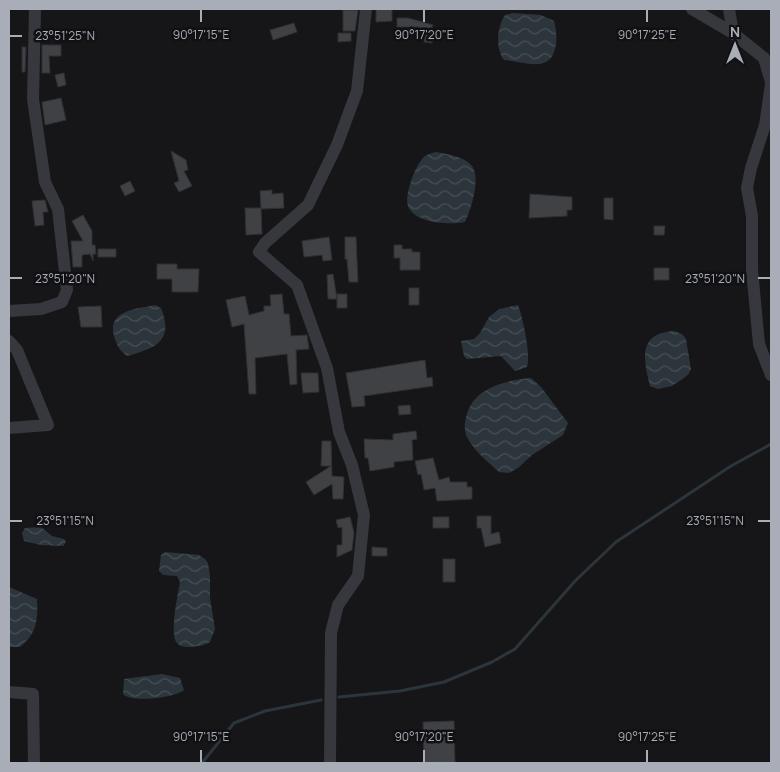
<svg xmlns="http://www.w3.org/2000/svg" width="780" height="772" viewBox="0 0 780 772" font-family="Manrope,sans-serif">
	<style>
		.water { fill: url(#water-waves) }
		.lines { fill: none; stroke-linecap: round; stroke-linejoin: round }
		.stream { stroke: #2c353c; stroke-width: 3 }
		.building { fill: #404145; stroke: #303034 }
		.minor { stroke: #37383d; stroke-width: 12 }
		.ticks { fill: none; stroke: #a8adb8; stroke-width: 2 }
		.ticks-label { font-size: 12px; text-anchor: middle; fill: #a8adb8; stroke: #111113; stroke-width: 5; stroke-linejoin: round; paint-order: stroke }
	</style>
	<defs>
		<pattern id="water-waves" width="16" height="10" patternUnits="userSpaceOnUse" patternTransform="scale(1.25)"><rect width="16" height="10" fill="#2c353c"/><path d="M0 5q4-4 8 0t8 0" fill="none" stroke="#485056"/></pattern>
	</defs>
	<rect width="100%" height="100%" fill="#161618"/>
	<!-- water -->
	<path class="water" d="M513 13 541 15 554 21C558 35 559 62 539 64 528 65 515 61 504 60 495 48 497 27 505 15Z
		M436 152C446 154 461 156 469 163 483 173 471 210 465 222 450 225 415 224 408 206 404 195 416 163 425 156 428 154 432 153 436 152Z
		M155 305 161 308C174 341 156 348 127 356 119 350 117 345 114 336 107 310 137 309 155 305Z
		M518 305C523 318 531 355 527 367L515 371 501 356 467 359 464 356 461 341 474 339 480 333 489 317 499 309Z
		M674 331 682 334 686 339 691 369 688 375 672 386 658 389 650 386C643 359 638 333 674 331Z
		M531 378 541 387 568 423 563 435 532 455 518 468 509 473 499 472C488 462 474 451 467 437 464 430 464 422 467 414 474 388 506 380 531 378Z
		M41 527 52 536 64 539 66 542 63 546 41 545 24 541 22 533 25 528Z
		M165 552 199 555 205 559 208 563 210 576V598L215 629 210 642C204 646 198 646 191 647 186 647 180 647 177 643 169 635 178 594 180 582L177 576 163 575 159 571 161 555Z
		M9 587 37 599C38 619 37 634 20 647H9Z
		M162 674 180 678 184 690C174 698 132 703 123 694L124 679Z"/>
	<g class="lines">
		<!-- stream -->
		<path class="stream" d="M339 697 400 691 444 682 492 662 515 649 576 580 616 542 731 466 771 444
			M202 763 234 723 265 711 321 700"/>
	</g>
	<!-- building -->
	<path class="building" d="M376 9H392V21L376 22Z
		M343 10H358L355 31H343Z
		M397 18H408L433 25 431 33 418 30 419 27H397Z
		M294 23 297 32 273 40 270 30Z
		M338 33H351V41L338 42Z
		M425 34 433 35 432 43 424 42Z
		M42 45H61V56H49L50 73H42Z
		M22 47H26L25 72H22Z
		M64 73 66 85 58 87 55 75Z
		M61 98 66 120 45 125 42 102Z
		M171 151 186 160 188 170 184 171 192 186 179 192 174 183 179 181Z
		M130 181 135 191 125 196 120 186Z
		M272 190V194L283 193 284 208 261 209 260 191Z
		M530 194 572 197V210H567V216L529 218Z
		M604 198H613V220L604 219Z
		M45 200 48 212H43L44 225 35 226 32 201Z
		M245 208H261L262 234 246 235Z
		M83 215 92 231V245H95L96 254H93V261L90 254 82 255V267H73L71 241H83L72 221Z
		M654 226H665L664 235H654Z
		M329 237 332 260 323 261 322 255 304 257 302 241Z
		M345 237H356L358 282H349L347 259H345Z
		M394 245H402V249H412V252H420V270H400V258H394Z
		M98 249H116V257H98Z
		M157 264H177V269H199L198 292H172V279H157Z
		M654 268H669V280H654Z
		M333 274 337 299H328L327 275Z
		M409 288H419V305H409Z
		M282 294 284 314H289L291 336 307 335 309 349 296 350 297 384 290 385 287 354 255 358 256 394H249L244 324 232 327 226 300 245 296 249 315 264 311V306H271L270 295Z
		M337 294H347V308H337Z
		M101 306 102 327H81L78 307Z
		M425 360 427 378 432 377 433 386 364 396 365 406 352 407 346 373Z
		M301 373H318L319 392 303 393Z
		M410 405 411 414 399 415 398 406Z
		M416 431 417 439 412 440 413 460 394 462V467L370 471 368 458H365L364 439 393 440V434Z
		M322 441H331L332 476 344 477 343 499H333L332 484 314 495 306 482 331 466H321Z
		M433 458 439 480 449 477 450 482H467V487H472V499L437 501 435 488 424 490 421 474 418 475 415 461Z
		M477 516H491V534L499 532 501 543 485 547 481 528H477Z
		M350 517 354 533 352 550 337 557V545H342V527L338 528 336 520Z
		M433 517H449V528H433Z
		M372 547 387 548V556H372Z
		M443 559H455V582H443Z
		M454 721 455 763H424L423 722Z"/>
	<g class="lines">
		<!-- minor -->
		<path class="minor" d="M692 9 733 33 764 58 771 82
			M729 9 733 33
			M771 84 765 125 751 168 747 188 752 216V270L759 344 771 375
			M9 311 41 309 62 302 67 290 58 209 45 182 33 99 35 9
			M9 341 17 350 48 425 9 428
			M9 692 33 694 34 763
			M330 763 331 633 338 605 358 576 364 515 352 465 339 432 327 368 297 285 259 252 265 243 308 205 337 145 357 91 366 9"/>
	</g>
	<!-- ticks -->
	<path class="ticks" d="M201 10V22M424 10V22M647 10V22M10 36H22M10 278H22M758 278H770M10 521H22M758 521H770M201 750V762M424 750V762M647 750V762"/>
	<g class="ticks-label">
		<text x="201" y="39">90°17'15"E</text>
		<text x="424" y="39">90°17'20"E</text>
		<text x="647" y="39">90°17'25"E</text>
		<text x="65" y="40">23°51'25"N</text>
		<text x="65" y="283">23°51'20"N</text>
		<text x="715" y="283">23°51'20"N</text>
		<text x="65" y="525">23°51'15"N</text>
		<text x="715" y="525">23°51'15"N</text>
		<text x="201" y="741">90°17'15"E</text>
		<text x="424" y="741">90°17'20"E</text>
		<text x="647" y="741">90°17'25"E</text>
	</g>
	<!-- border -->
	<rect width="780" height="772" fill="none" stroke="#a8adb8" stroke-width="20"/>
	<!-- north arrow -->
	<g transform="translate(735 45)" stroke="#111113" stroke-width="4" paint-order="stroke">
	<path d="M0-4L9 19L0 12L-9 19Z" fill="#a8adb8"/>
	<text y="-8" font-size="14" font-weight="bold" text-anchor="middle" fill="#a8adb8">N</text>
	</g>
</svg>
